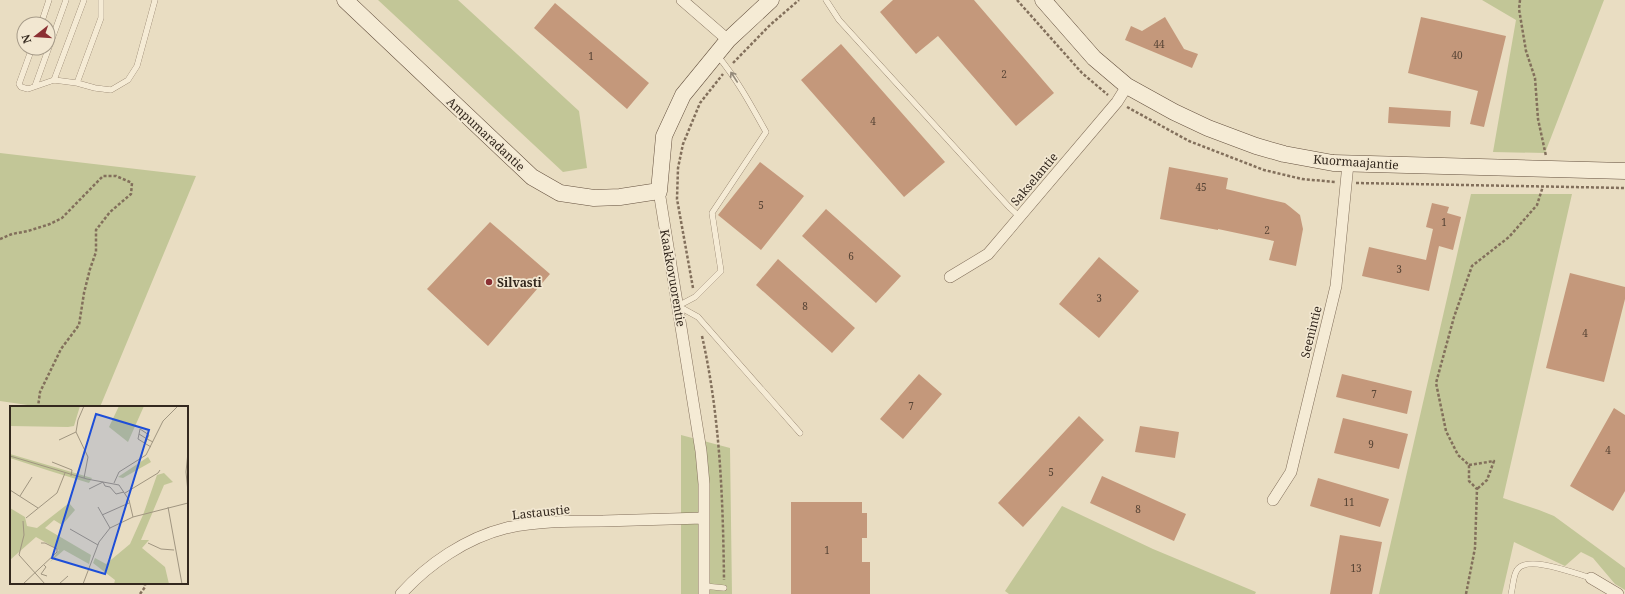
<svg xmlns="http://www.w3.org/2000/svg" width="1625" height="594" viewBox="0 0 1625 594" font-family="'Noto Serif',serif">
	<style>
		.green { fill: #c2c697 }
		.building { fill: #c4987b }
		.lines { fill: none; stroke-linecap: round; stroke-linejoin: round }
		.lane-casing { stroke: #826f5b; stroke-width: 6 }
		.street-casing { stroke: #826f5b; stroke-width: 12 }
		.secondary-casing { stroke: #64503e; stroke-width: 17 }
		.path { stroke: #826f5b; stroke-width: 2.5; stroke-dasharray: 3 2; stroke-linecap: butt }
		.lane { stroke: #f5ebd5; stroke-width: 5.5 }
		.street { stroke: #f5ebd5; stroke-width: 11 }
		.secondary { stroke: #f5ebd5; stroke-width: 16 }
		.oneway { stroke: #948a7a }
		.poi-dot { fill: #8b3033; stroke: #f2e7d1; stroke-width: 1.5 }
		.labels { text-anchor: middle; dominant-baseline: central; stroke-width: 3.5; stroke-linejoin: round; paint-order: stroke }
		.number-label { font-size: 10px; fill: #574435 }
		.street-label { font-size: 12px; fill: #33281e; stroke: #f2e7d1 }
		.poi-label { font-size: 12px; font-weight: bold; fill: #33281e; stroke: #f2e7d1; text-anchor: start }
		.inset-road { fill: none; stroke: #a09580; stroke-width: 1 }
		.view { fill: #1d4ed8; fill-opacity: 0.15; stroke: #1d4ed8; stroke-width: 2 }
		.inset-edge { fill: none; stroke: #33281e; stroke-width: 2 }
	</style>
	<rect width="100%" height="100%" fill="#e9ddc2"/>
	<!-- green -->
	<path class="green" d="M378 0H458L579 111 587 168 563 172Z
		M1482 0H1604L1545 153 1493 152 1516 20Z
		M0 153 196 176 100 407H41L0 401Z
		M1471 194H1572L1503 498 1539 510 1554 516 1625 568V590L1615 584 1593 558 1581 552 1565 566 1514 542 1502 594H1379Z
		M681 435 730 448 732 594H681Z
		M1062 506 1153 549 1256 592 1255 594H1009L1005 591Z"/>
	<!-- building -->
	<path class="building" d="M893 0H974L1054 93 1016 126 938 36 916 54 880 12Z
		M555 3 649 83 627 109 534 28Z
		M1165 17 1184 49 1198 54 1192 68 1125 40 1131 26 1142 31Z
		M1421 17 1506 36 1484 127 1470 124 1478 91 1408 73Z
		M841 44 945 162 904 197 801 80Z
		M1389 107 1451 111 1450 127 1388 123Z
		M760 162 804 196 761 250 718 215Z
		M1169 167 1228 178 1226 189 1285 203 1289 206 1300 215 1303 229 1296 266 1269 260 1274 241 1218 229V230L1160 219Z
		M1432 203 1449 207 1447 213 1461 217 1453 250 1439 246 1429 291 1362 276 1369 247 1426 260 1433 229 1426 227Z
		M826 209 901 276 876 303 802 236Z
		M490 222 550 274 488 346 427 289Z
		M1099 257 1139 291 1099 338 1059 304Z
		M778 259 855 328 832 353 756 285Z
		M1570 273 1625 287V299L1604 382 1546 368Z
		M919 374 942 394 903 439 880 419Z
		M1342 374 1412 391 1407 414 1336 397Z
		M1614 408 1625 415V491L1613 511 1570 486Z
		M1079 416 1104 440 1023 527 998 503Z
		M1343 418 1408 434 1399 469 1334 453Z
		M1140 426 1179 432 1175 458 1135 452Z
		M1102 476 1186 514 1174 541 1090 503Z
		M1318 478 1389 499 1380 527 1310 506Z
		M791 502H862V513H867V538H862V562H870V594H791Z
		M1340 535 1382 542 1372 594H1330Z"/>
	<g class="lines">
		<!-- lane casing -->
		<g class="lane-casing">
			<path id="lane" d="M826 0 839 20 1009 207 1020 217
				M41 24 49 0
				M32 48 19 84 21 87 28 89 54 80 77 83 95 88 111 90 128 80 137 66 155 0
				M54 80 84 0
				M77 83 101 18V0
				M35 86 66 0
				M678 306 695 297 721 271 712 213 766 132C751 105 737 79 717 55
				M678 306 698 317 800 433
				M704 586 724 588
				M1511 594C1513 587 1513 576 1517 570 1527 554 1576 574 1591 578"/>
		</g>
		<!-- street casing -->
		<g class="street-casing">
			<path id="street" d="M682 0 728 40
				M659 191 701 451 704 484V594
				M950 277 988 254 1117 102 1127 86
				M1273 500 1291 472 1336 286 1348 164
				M1591 578 1618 594
				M401 594C428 564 466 538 506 528 537 521 571 521 603 521 636 520 670 519 703 518"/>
		</g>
		<!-- secondary casing -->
		<g class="secondary-casing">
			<path id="secondary" d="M345 0 532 177 560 193 594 198 620 197 659 191 664 136 683 95 728 40 771 0
				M1043 0 1094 58 1127 86 1174 112 1208 128 1256 146 1284 154 1333 163 1625 171"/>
		</g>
		<!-- path -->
		<path class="path" d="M1017 0 1082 73 1108 95
			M1520 0 1519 9 1526 51 1535 78 1538 119 1546 156
			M733 63 770 25 799 0
			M1127 107 1189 141 1264 170 1302 179 1335 182
			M1356 183 1625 188
			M0 239 12 234 28 231 50 224 62 218 103 176H116L132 183 131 194 110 212 96 230V252L90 269 84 293 79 325 61 349 40 392 38 407
			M693 288 677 199 678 168 683 144 700 103 723 74
			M702 336C720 416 723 498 724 580
			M1469 465 1494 461 1487 480 1477 489
			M140 594 145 587V583
			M1466 594 1475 548 1477 489 1469 481V465L1458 455 1446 431 1436 383 1454 317 1472 266 1509 237 1537 205 1543 186"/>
		<!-- lane -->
		<use href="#lane" class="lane"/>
		<!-- street -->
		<use href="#street" class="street"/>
		<!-- secondary -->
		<use href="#secondary" class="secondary"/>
	</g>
	<!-- one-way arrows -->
	<defs><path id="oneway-shaft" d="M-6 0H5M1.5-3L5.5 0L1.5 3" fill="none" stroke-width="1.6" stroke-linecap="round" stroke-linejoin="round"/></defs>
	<use class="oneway" href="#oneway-shaft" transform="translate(734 77) rotate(-123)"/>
	<!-- markers -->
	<circle class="poi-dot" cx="489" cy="282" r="4"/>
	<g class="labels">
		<!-- number labels -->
		<g class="number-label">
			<text x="1159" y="44">44</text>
			<text x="1457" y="55">40</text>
			<text x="591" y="56">1</text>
			<text x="1004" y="74">2</text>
			<text x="873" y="121">4</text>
			<text x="1201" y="187">45</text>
			<text x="761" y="205">5</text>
			<text x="1444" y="222">1</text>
			<text x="1267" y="230">2</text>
			<text x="851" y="256">6</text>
			<text x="1399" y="269">3</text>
			<text x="1099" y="298">3</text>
			<text x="805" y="306">8</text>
			<text x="1585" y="333">4</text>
			<text x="1374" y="394">7</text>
			<text x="911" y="406">7</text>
			<text x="1371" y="444">9</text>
			<text x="1608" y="450">4</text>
			<text x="1051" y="472">5</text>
			<text x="1349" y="502">11</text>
			<text x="1138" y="509">8</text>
			<text x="827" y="550">1</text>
			<text x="1356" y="568">13</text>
		</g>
		<!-- street labels -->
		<g class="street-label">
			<text transform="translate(486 134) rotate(43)">Ampumaradantie</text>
			<text transform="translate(1356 162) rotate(4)">Kuormaajantie</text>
			<text transform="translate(1034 179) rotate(-50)">Sakselantie</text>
			<text transform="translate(673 278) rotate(80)">Kaakkovuorentie</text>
			<text transform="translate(1311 332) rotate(-76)">Seenintie</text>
			<text transform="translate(541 512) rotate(-6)">Lastaustie</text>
		</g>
		<!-- poi labels -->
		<g class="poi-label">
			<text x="497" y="282">Silvasti</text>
		</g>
	</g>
	<!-- overview -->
	<g transform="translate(10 406)">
		<rect width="178" height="178" fill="#e9ddc2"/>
		<path d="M0 0H70L64 20 58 21 0 20ZM109 0H134L118 36 99 21ZM0 48 82 72 79 77 40 65 0 52ZM138 51 141 56 113 72 108 71ZM154 67 163 76 154 79 131 134H139L132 142 155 161 159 178H104L105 174 83 157 85 152 96 158 120 138 133 109 147 69ZM59 97 65 104 52 119 44 114 35 122 81 149 79 158 54 144 40 156 49 144 26 131 0 154V102L15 111 17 120 27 122Z" fill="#c2c697"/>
		<path class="inset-road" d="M129 28 137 33 135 38M49 34 66 26M141 41 128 33 130 23 139 29 137 33 143 36M178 46 176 66 178 86M0 50 77 73 109 79 119 94 123 111M42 56 62 64 61 70M74 72 78 51 66 26 68 14 74 0M104 77 109 66 136 49 153 15 168 0M79 83 93 76 95 80 100 81 106 88 114 86M0 84 28 102M115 87 148 67 150 64M10 90 22 71M88 101 100 122M158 101 172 178M92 109 119 97M16 112 47 87 55 67M13 115 14 129 9 149 35 178M60 123 88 139M138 137 151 143 164 144M34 159 36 161 31 168 37 170M13 178 47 146V143L35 137H31M49 178 58 170M73 178 89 136 100 122 123 111 178 97"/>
		<path class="view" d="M86 8 139 24 95 168 42 152Z"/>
		<rect width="178" height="178" class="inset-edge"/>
	</g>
	<!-- north arrow -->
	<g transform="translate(36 36) rotate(253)"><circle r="19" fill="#f2e7d1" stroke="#a69b89"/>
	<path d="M0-3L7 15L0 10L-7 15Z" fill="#8b3033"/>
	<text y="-6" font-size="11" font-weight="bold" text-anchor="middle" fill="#33281e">N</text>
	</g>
</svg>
